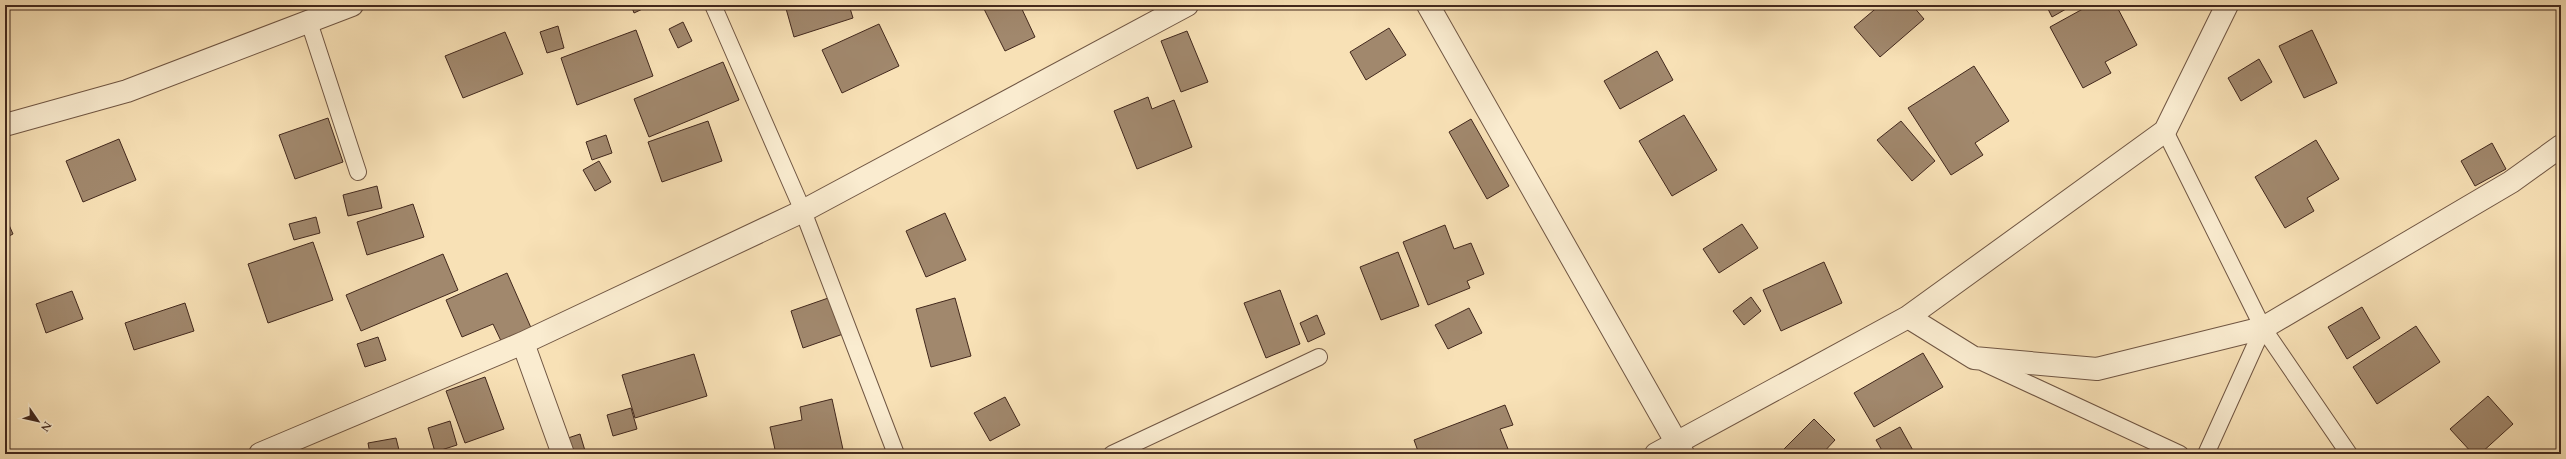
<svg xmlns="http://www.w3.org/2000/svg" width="2566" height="459" viewBox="0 0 2566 459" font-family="Cardo,serif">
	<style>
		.building { fill: #a1886d; stroke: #42281d }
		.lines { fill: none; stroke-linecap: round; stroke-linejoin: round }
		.service-casing { stroke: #705643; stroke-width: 18 }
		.minor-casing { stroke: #705643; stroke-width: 24 }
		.tertiary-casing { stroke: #705643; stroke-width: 24 }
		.service { stroke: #faecd0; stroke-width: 16 }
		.minor { stroke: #faecd0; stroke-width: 22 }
		.tertiary { stroke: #faecd0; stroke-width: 22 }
	</style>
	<rect width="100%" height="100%" fill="#f8e1b6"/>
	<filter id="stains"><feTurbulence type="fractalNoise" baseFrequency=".005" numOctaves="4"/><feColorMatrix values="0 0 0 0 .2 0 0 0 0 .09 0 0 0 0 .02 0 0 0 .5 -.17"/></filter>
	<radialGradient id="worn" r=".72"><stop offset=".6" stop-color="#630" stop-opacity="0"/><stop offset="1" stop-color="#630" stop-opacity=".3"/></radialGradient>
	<!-- building -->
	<path class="building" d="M631 5H651L634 13Z
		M785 5H849L853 18 794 37Z
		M982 5H1020L1035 37 1005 51Z
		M1880 5H1912L1924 19 1880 57 1854 27Z
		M2046 5H2073L2052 17Z
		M2090 5H2116L2137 45 2105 62 2111 73 2083 88 2050 27Z
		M683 22 692 41 678 48 669 29Z
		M879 24 899 66 842 93 822 50Z
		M558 26 564 48 547 53 540 32Z
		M1389 28 1406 55 1366 80 1350 52Z
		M636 30 653 76 577 105 561 58Z
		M2312 30 2337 83 2304 98 2279 46Z
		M1187 31 1208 82 1181 92 1161 41Z
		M505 32 523 74 463 98 445 56Z
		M1657 51 1673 80 1620 109 1604 81Z
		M2259 59 2272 82 2241 101 2228 78Z
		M723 62 739 100 649 137 634 99Z
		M1974 66 2009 121 1975 143 1983 155 1951 175 1908 108Z
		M1148 97 1152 109 1174 100 1192 147 1137 169 1114 111Z
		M1684 115 1717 170 1672 196 1639 141Z
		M328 118 343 162 295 179 279 135Z
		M1471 119 1509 186 1487 199 1449 132Z
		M708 121 722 161 662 182 648 142Z
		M1901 121 1935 161 1912 181 1877 140Z
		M606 135 612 153 592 160 586 142Z
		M119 139 136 180 83 202 66 161Z
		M2316 140 2339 179 2307 198 2314 211 2285 228 2255 177Z
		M2492 143 2506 169 2475 186 2461 161Z
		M599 161 611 182 595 191 583 170Z
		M377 186 382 208 348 216 343 195Z
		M413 204 424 237 367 255 357 222Z
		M945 213 966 260 926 277 906 231Z
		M5 216 13 234 5 238Z
		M316 217 320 233 294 240 289 224Z
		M1742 224 1758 248 1719 273 1703 249Z
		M1445 225 1454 249 1471 243 1484 274 1467 281 1470 288 1428 305 1403 242Z
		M313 242 333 300 268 323 248 264Z
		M1398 252 1419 306 1381 320 1360 267Z
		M443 254 458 290 361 331 346 295Z
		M1824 262 1842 303 1781 331 1763 290Z
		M507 273 532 330 502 343 493 324 462 337 446 300Z
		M1280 290 1300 344 1266 358 1244 303Z
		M72 291 83 319 46 333 36 304Z
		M834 296 846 333 803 348 791 311Z
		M1751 297 1761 311 1744 325 1733 311Z
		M955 298 971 356 931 367 916 309Z
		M185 303 194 331 134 350 125 323Z
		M2362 307 2380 338 2347 359 2328 327Z
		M1469 308 1482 333 1448 349 1435 325Z
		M1317 315 1325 334 1308 342 1300 323Z
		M2416 326 2440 362 2377 404 2353 367Z
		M378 337 386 360 365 367 357 344Z
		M1923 353 1943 387 1874 427 1854 393Z
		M694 354 707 396 635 418 622 375Z
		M485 377 504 429 465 443 446 391Z
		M2488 396 2513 424 2480 454H2473L2450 429Z
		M1005 397 1020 425 990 441 974 413Z
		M832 399 844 454H776L770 427 802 420 800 407Z
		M1505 405 1513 425 1500 429 1510 454H1419L1414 440Z
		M631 408 637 429 613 436 607 415Z
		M1814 419 1835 440 1822 454H1788L1783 450Z
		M450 421 457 445 435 452 428 428Z
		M1900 427 1915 454H1884L1876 440Z
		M580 434 586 454H557L553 443Z
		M396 438 400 454H370L368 443Z"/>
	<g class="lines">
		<!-- service casing -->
		<g class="service-casing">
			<path id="service" d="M713 5 803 211 896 454
				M309 22 358 172
				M2165 131 2263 328 2349 454
				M1984 363 2180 454
				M1112 454 1319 357
				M2206 454 2263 328"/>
		</g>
		<!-- minor casing -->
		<g class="minor-casing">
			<path id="minor" d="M5 125 127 91 352 5
				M1908 317 1974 358 2097 369 2263 328 2511 182 2561 146
				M523 343 563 454
				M260 454 523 343 803 211 1187 5
				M1656 454 1908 317 2165 131 2227 5"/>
		</g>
		<!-- tertiary casing -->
		<g class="tertiary-casing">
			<path id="tertiary" d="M1428 5 1683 454"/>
		</g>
		<!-- service -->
		<use href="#service" class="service"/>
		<!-- minor -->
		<use href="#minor" class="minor"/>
		<!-- tertiary -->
		<use href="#tertiary" class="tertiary"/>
	</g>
	<!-- margin -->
	<rect width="2566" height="459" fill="none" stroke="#f8e1b6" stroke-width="20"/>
	<rect x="6" y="6" width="2554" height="447" fill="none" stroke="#42281d" stroke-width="2"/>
	<rect x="10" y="10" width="2546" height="439" fill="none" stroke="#42281d"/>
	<!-- north arrow -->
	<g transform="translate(38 421) rotate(124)" stroke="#faecd0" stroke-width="3" paint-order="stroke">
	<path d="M0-3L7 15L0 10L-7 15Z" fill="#42281d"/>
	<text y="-6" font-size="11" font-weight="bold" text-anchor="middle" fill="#42281d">N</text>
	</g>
	<rect width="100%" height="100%" filter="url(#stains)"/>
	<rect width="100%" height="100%" fill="url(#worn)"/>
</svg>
